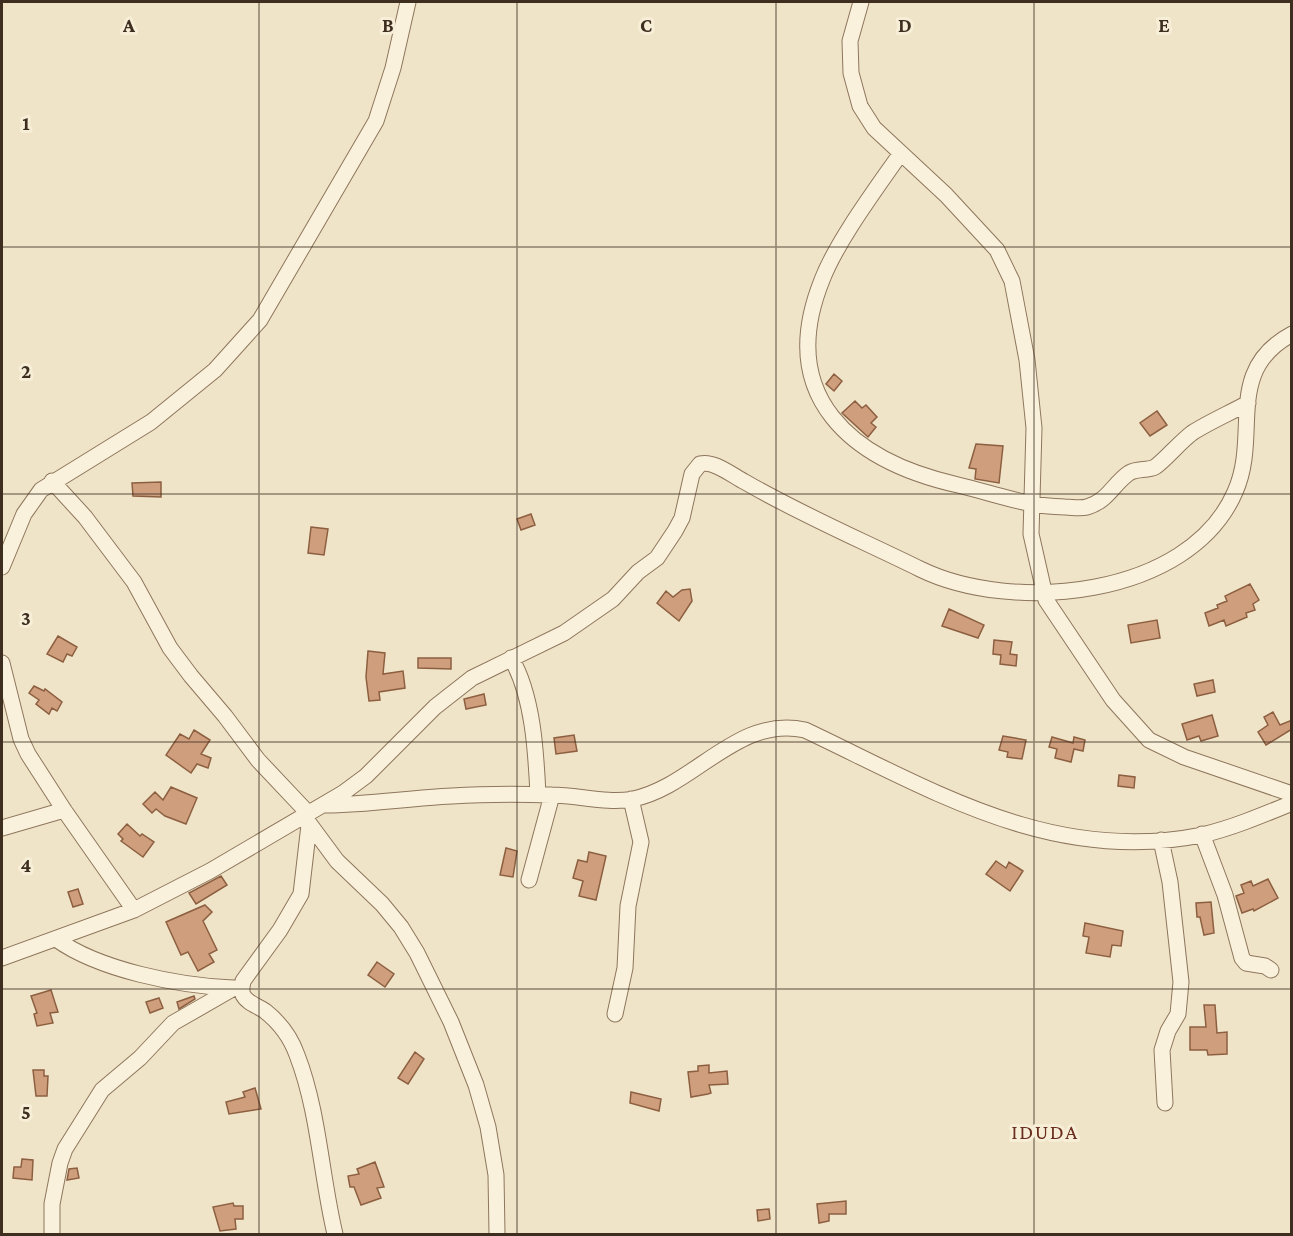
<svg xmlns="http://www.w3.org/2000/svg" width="1293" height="1236" viewBox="0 0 1293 1236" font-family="'Crimson Pro',serif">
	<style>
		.building { fill: #cf9f7d; stroke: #8d5f41; stroke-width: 1.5 }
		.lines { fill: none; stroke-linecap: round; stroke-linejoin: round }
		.minor-casing { stroke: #8d765c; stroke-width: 17 }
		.minor { stroke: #faf1dc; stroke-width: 15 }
		.grid { fill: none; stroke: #3d2e20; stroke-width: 1.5; stroke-opacity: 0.55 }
		.labels { text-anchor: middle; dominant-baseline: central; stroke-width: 6; stroke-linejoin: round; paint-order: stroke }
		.quarter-label { font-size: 21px; letter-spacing: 1.5px; fill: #6b2e1e; stroke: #f7eed8 }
		.grid-label { font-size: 20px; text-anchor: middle; font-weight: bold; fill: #3d2e20; stroke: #f7eed8; stroke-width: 6; stroke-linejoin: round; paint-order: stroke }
	</style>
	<rect width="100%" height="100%" fill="#f0e4c8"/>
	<!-- building -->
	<path class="building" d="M834 374 842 381 834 391 826 384Z
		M855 401 862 408 866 405 877 417 871 423 876 427 868 437 842 413Z
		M1157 411 1167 425 1150 436 1140 423Z
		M976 444 1003 446 999 483 975 479 976 469 969 468Z
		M161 482V497L133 496 132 483Z
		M531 514 535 525 521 530 517 519Z
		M311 527 328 529 324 555 308 553Z
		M1250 584 1259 600 1253 604 1255 610 1246 613 1247 617 1226 626 1224 620 1209 626 1205 613 1218 608 1217 605 1227 601 1225 596Z
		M690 589 692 601 679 621 657 603 666 591 673 597 682 590Z
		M949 609 984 625 978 638 942 626Z
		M1157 620 1160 638 1131 643 1128 625Z
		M58 636 77 647 72 656 67 654 63 662 47 654Z
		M994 640 1012 642 1010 654 1017 655 1016 666 1000 664 1001 655 993 654Z
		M368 651 385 653 383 674 403 671 405 688 379 692 380 700 369 701 366 677Z
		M418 658H451V669L418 668Z
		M1213 680 1215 692 1197 696 1194 684Z
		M34 686 44 691 45 689 62 702 57 711 52 708 49 714 36 704 39 700 29 693Z
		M484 694 486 705 466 709 464 699Z
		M1273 712 1280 725 1292 720V729L1266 745 1258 732 1268 725 1264 717Z
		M1212 715 1218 736 1201 741 1199 736 1187 740 1182 724Z
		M194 730 210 740 201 754 211 758 208 768 197 764 191 773 166 755 180 734 189 739Z
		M574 735 577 751 556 754 554 738Z
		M1003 736 1026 740 1022 759 1007 757 1008 752 999 750Z
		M1052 737 1073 743 1074 737 1085 740 1083 751 1074 749 1071 762 1055 758 1057 749 1049 747Z
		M1119 775 1135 777 1134 788 1118 786Z
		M171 787 197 798 186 824 165 816 156 809 152 813 143 804 155 792 163 800Z
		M127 824 140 836 142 834 154 842 143 857 121 841 123 839 118 834Z
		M506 848 517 851 513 877 500 875Z
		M589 852 606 856 596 900 579 896 583 881 573 878 578 860 587 862Z
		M996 861 1006 868 1009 862 1023 871 1010 891 986 874Z
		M221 876 227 885 196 904 189 893Z
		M1268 879 1278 898 1254 911 1253 909 1242 913 1236 896 1244 893 1241 885 1251 881 1253 886Z
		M78 889 83 904 73 907 68 892Z
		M1211 902 1214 933 1204 935 1200 917H1197L1196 903Z
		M205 905 212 912 203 921 217 950 209 954 214 962 198 971 188 952 181 955 166 922Z
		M1085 923 1123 931 1121 946 1112 945 1110 957 1086 953 1089 937 1083 936Z
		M377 962 394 974 385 987 368 975Z
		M51 990 58 1012 50 1013 53 1023 37 1026 34 1014 37 1013 31 996Z
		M194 996 195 999 179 1009 177 1002Z
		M159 998 163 1008 150 1013 146 1002Z
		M1204 1005H1215L1217 1033 1227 1032V1054L1208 1055 1207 1050H1190V1027H1206Z
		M415 1052 424 1059 408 1084 398 1078Z
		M709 1065V1073L727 1071 728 1084 709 1085 711 1093 708 1094 691 1097 688 1072 698 1071V1066Z
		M33 1070H44V1076H48L47 1096H36Z
		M255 1088 261 1109 229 1114 226 1102 245 1097 243 1092Z
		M631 1092 661 1099 659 1111 630 1103Z
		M22 1159 33 1160 32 1180 13 1178 14 1167H21Z
		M375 1162 384 1187 377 1188 381 1198 361 1205 354 1187H350L348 1176 359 1174 357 1169Z
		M77 1168 79 1178 67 1180 69 1169Z
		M846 1201V1214H829V1221L819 1223 817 1204Z
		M233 1203 234 1206H243V1219H235L236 1229 220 1231 213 1207Z
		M769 1209 770 1219 758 1221 757 1210Z"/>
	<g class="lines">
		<!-- minor casing -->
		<g class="minor-casing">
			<path id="minor" d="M861 2 850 41 851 73 860 106 874 128 946 195 997 250 1012 281 1027 360 1034 428 1031 534 1046 600 1113 700 1149 740 1184 757 1292 794
				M901 153C876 189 837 241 822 280 775 397 852 461 958 485 996 494 1025 506 1065 507 1072 507 1080 509 1087 507 1108 501 1113 484 1129 473 1137 468 1147 471 1155 467 1164 461 1180 442 1192 433 1209 422 1230 413 1248 403
				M52 481 85 517 134 582 170 648 191 676 225 716 258 760 308 813
				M2 567 24 514 41 490 151 422 215 370 260 320 376 121 393 68 408 2
				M511 658C533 695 536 752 538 795
				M2 663 21 739 28 754 64 810 134 910
				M325 805C367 805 409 798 452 796 485 794 519 794 552 795 578 795 607 804 633 799 695 786 737 715 805 730 934 791 1053 865 1202 835 1232 828 1263 815 1292 803
				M303 815 337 861 382 904 401 927 417 953 451 1022 476 1085 488 1127 496 1175 497 1234
				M309 825 301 894 280 930 243 981C242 986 241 991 243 995 247 1003 258 1006 265 1011 279 1022 291 1038 297 1055 319 1112 321 1176 335 1234
				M2 828 64 810
				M1202 834 1225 895 1242 958 1246 963 1265 966 1271 970
				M1161 840 1170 882 1181 982 1178 1014 1168 1031 1162 1050 1165 1103
				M529 880 552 795
				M56 939C99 970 179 986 233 988
				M2 958 134 910 210 871 343 793 366 776 435 707 472 678 564 633 613 599 638 572 657 558 675 531 682 518 692 474 700 464C714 460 733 476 745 482 802 515 861 540 920 569 1012 614 1189 598 1235 492 1261 434 1223 371 1292 334
				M615 1014 625 968 628 906 641 842 631 799
				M52 1234V1204L60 1163 65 1149 102 1090 140 1058 173 1023 234 988"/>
		</g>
		<!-- minor -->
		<use href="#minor" class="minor"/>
	</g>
	<!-- grid -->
	<path class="grid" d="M259 2V1234M517 2V1234M776 2V1234M1034 2V1234M2 247H1292M2 494H1292M2 742H1292M2 989H1292"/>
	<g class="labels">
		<!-- quarter labels -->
		<g class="quarter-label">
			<text x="1045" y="1132">IDUDA</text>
		</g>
	</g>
	<g class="grid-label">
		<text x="129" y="32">A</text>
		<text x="388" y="32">B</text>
		<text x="646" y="32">C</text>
		<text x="905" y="32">D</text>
		<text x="1164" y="32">E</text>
		<text x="26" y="130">1</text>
		<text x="26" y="378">2</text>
		<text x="26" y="625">3</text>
		<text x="26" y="872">4</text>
		<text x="26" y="1119">5</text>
	</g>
	<!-- border -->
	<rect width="1293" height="1236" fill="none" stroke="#3d2e20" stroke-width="6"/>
</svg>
